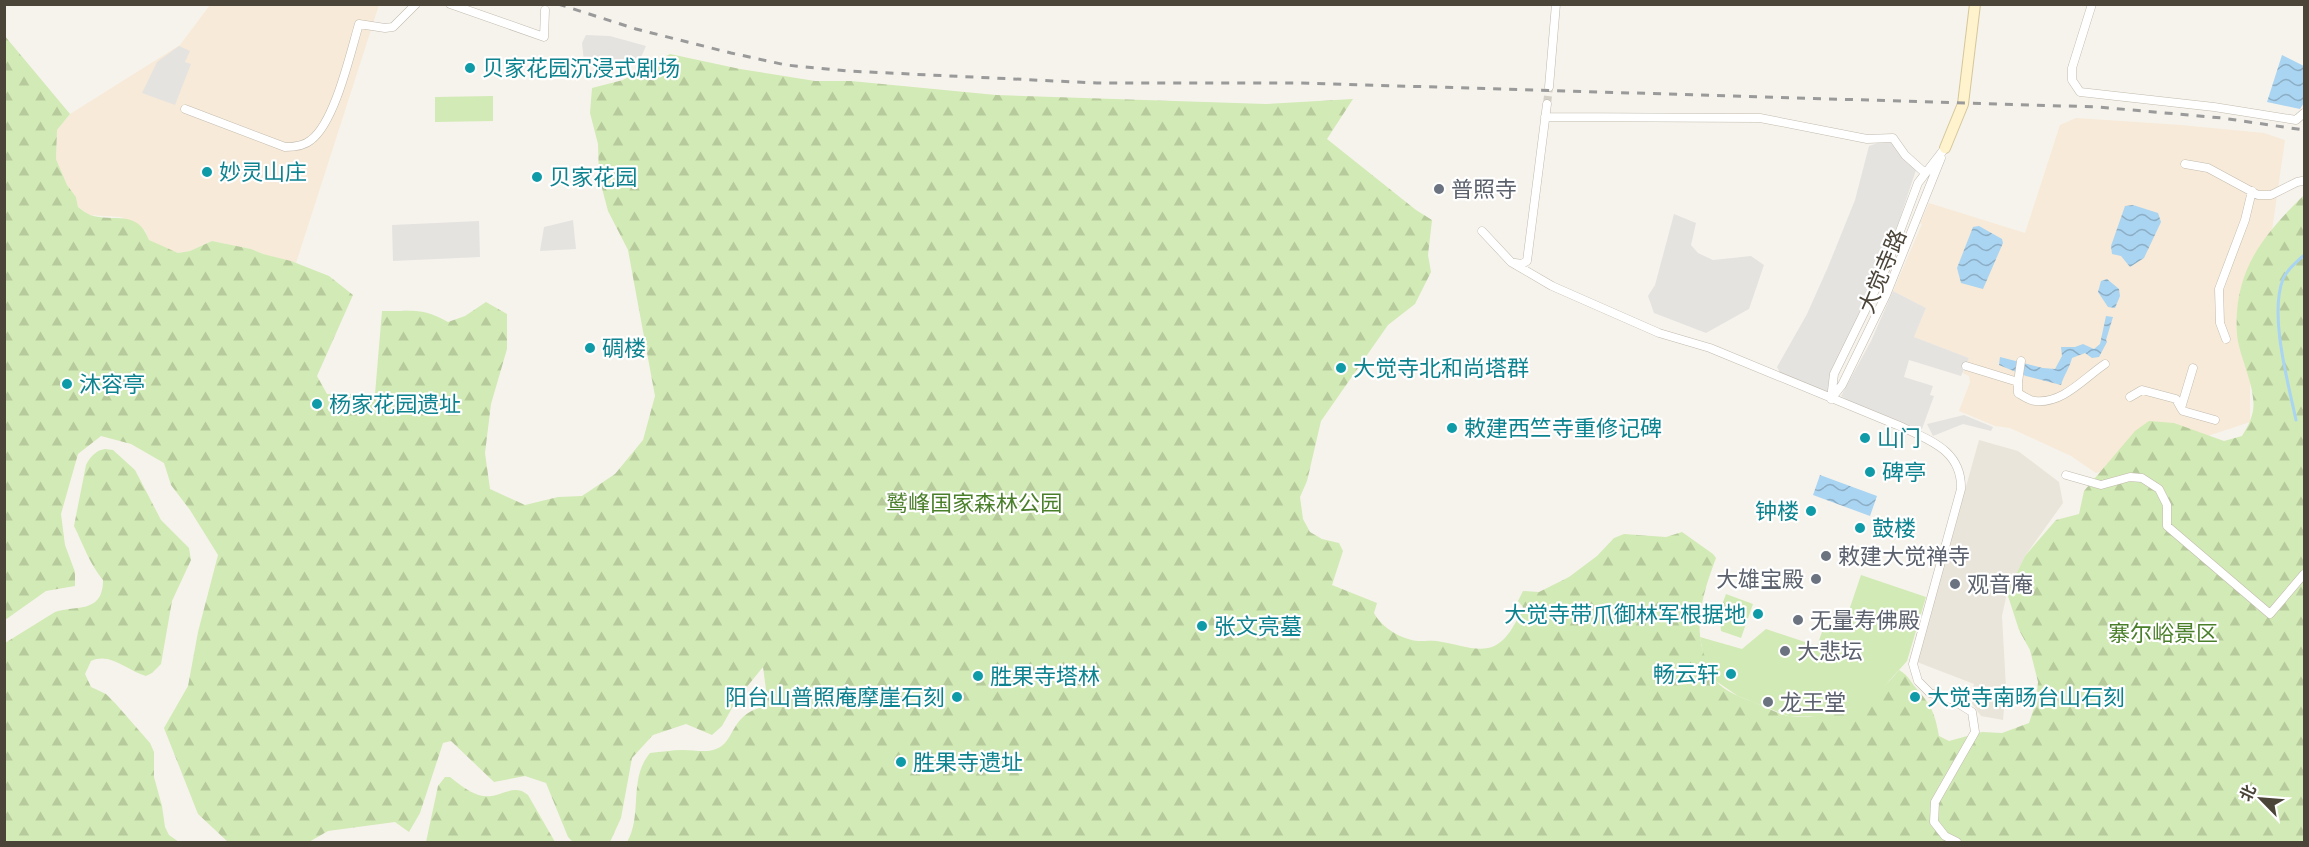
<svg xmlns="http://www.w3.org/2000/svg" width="2309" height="847" viewBox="0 0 2309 847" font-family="'Space Grotesk','Noto Sans SC',sans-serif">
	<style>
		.residential { fill: #eae5da }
		.commercial { fill: #f7ead8 }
		.green { fill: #d2eab5 }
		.forest { fill: url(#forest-firs) }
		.parking { fill: #e5e3e0 }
		.water { fill: url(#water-waves) }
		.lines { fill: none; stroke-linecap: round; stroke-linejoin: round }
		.stream { stroke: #a9d4f2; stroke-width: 3 }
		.street-tunnel { stroke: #d4d0c8; stroke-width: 8; stroke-dasharray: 8 4; stroke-linecap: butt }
		.street-casing { stroke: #c2bbae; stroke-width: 9 }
		.secondary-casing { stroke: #d6c79b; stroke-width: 12 }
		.street { stroke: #fff; stroke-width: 8 }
		.secondary { stroke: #fff3cd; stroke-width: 10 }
		.rail { stroke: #9a9a9a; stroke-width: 3; stroke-dasharray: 8 8; stroke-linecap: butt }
		.culture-dot { fill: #0f9aa8; stroke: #fff; stroke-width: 2 }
		.worship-dot { fill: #6b7280; stroke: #fff; stroke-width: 2 }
		.labels { text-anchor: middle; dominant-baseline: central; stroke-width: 4.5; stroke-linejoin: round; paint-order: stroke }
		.culture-label { font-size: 22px; fill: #0d838f; stroke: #fff; text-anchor: start }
		.worship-label { font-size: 22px; fill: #5b616d; stroke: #fff; text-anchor: start }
		.street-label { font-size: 22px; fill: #4b4439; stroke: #fff }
		.park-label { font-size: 22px; fill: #4a7f2a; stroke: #fff }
	</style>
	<defs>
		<pattern id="forest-firs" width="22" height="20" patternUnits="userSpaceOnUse" patternTransform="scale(1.5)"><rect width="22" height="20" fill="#d2eab5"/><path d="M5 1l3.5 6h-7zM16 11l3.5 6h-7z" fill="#b6ca9c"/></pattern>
		<pattern id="water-waves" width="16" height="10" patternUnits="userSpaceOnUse" patternTransform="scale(1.5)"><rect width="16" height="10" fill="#a9d4f2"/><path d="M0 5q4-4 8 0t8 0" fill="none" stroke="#8caec5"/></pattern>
	</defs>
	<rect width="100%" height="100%" fill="#f6f3ec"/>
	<!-- residential -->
	<path class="residential" d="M1979 440 2018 451 2059 482 2063 503 2025 556 2007 593 2002 616 2006 688 2003 720 1981 716 1970 701 1974 684 1917 662Z"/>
	<!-- commercial -->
	<path class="commercial" d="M210 5H379L296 263 263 254 251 249 212 241 190 251 178 253 162 247 149 240 145 230 121 217 89 215 78 207 76 197 67 185 56 159 57 130 70 114 180 45Z
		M2076 118 2181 125 2264 133 2285 140 2250 384V422L2096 473 2071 456 2010 428 1995 426 1959 411 1970 382 1969 376 1963 373 1969 358 1914 337 1926 308 1893 291 1922 224 1920 223 1929 203 2025 233 2060 125Z"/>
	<!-- green -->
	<path class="green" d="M493 96V121L435 122V97Z
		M1861 575 1926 597 1907 661 1899 670 1878 693 1858 705 1821 716H1788L1738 696 1716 681 1704 657 1700 637 1742 649 1766 629 1817 646 1822 632 1842 631Z"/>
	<!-- forest -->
	<path class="forest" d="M4 35 70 114 57 130 56 159 67 185 76 197 78 207C82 210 86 213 90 215 114 223 137 208 149 240L178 253 190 251 212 241 251 249 263 254 291 261 329 276 353 295 317 376 327 394H375L382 311C411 312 420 306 448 322L465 316 486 302 507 314V349L491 404 485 453 490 489 525 505 558 497 582 496 615 474 643 440 655 396 628 250 608 211 599 177 598 144 590 113 592 88 623 80 670 54 740 69 815 81H851L996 95 1266 104 1353 99 1327 139 1416 210 1432 220 1428 255 1431 272 1415 304 1388 325 1321 421 1307 481 1300 497 1303 519 1310 532 1322 539 1339 543 1343 551 1332 585 1377 603 1374 613C1382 628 1402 640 1419 641 1427 641 1435 640 1442 642 1456 644 1474 651 1488 648 1506 645 1517 621 1523 607L1518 601 1523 591 1539 592 1569 577 1597 556 1614 538 1624 534 1666 537 1682 532 1713 554 1716 558C1703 593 1691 629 1708 664 1711 669 1713 677 1716 681 1725 692 1743 698 1756 703 1766 707 1779 715 1790 716 1833 720 1873 703 1899 670 1908 675 1910 681 1916 688 1931 705 1935 713 1939 736L1949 741 1982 732 2002 733 2029 723 2036 702 2038 682 2030 650 2019 630 2007 593 2025 556 2056 520 2079 514 2084 491 2135 431 2149 421 2174 423 2224 441 2242 436C2246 429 2250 423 2252 415 2259 391 2239 359 2237 334 2233 272 2262 236 2304 195V842H627C643 815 628 779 650 753 661 752 672 750 683 750 694 750 706 753 716 749 736 742 729 715 763 707L767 697 763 667 737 699 722 726 712 735 686 724 653 735 632 758 621 818 610 842H573L568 837 546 783 525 776 494 782 451 741 443 743 420 813 409 832 395 822 328 831 309 842H228L198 814 164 728 188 686 198 632 218 555 190 510 171 485 164 463 131 444 101 436 78 454 61 514 65 545 75 572V586L46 591 5 620Z
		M105 449 113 450 135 470 161 520 189 548 191 560 172 601 161 664 152 673 146 676C127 671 111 652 91 661L85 674 91 687 106 694 115 703 150 743 154 752V777L162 806 165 827 169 835 179 842H5V643L55 612C76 605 103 614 103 580 90 565 83 544 74 526L86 465C90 457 96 450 105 449Z
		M1726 594 1753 604 1741 638 1721 631 1719 613Z
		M445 777H450C460 785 471 794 483 796 500 799 513 782 528 795L555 842H426L438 786Z"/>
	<!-- parking -->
	<path class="parking" d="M586 35 610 36 646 46 638 64 584 62 582 43Z
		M179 46 190 51 185 62 191 64 175 105 142 93 157 62Z
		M1890 139 1916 170 1881 275 1826 394 1782 376 1777 367 1807 314 1828 267 1855 200 1869 146Z
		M1674 214 1696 223 1691 245 1698 253 1713 260 1751 256 1764 265 1749 309 1706 333 1654 313 1648 296 1655 285Z
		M573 220 576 249 540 251 544 227Z
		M479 221 480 257 393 261 392 225Z
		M1893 291 1926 308 1914 337 1969 358 1961 376 1909 360 1904 377 1933 386 1930 395 1934 396 1922 429 1875 416 1841 396 1871 341Z
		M1964 415 1993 427 1991 431 1963 424 1933 436 1927 424Z"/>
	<!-- water -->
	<path class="water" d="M2282 55 2304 66V103L2300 109 2267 102Z
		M2133 205 2158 213 2161 222 2144 258 2130 267 2121 256 2112 254 2111 246 2125 206Z
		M1979 226 2002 239 2003 243 1983 289 1961 283 1957 268 1973 227Z
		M2107 279 2119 289 2120 296 2115 308 2108 307 2098 292 2101 281Z
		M2106 316 2113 317 2106 340 2107 342 2099 357 2092 358 2085 353 2072 358C2070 367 2064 375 2061 385L2026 376 1999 365 2000 357 2043 368 2055 369 2062 356 2061 347H2075L2083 344 2094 349 2100 344Z
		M1820 475 1877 496 1870 516 1813 495Z"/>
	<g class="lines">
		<!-- stream -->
		<path class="stream" d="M2296 420C2288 382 2269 315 2283 279 2287 269 2297 262 2304 255"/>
		<!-- street-tunnel -->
		<path class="street-tunnel" d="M1547 104 1549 87"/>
		<!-- street casing -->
		<g class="street-casing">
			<path id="street" d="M450 4 544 37 545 10
				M2092 4 2072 68V80L2080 92 2214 107 2296 120 2304 113
				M1549 87 1556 4
				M185 109 285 147C294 147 304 146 311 140 335 122 350 54 359 24L385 28 393 27 416 4
				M1545 117 1760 118 1867 139 1893 138 1905 155 1925 173
				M2185 164 2208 168 2258 195H2271L2297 182 2302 181
				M1482 231 1511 262 1552 286 1659 333 1710 348 1902 427C1931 441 1962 451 1961 489L1913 664 1918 681 1930 693 1953 700 1972 712 1975 732 1935 802 1934 822 1945 836 1957 842
				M1515 263 1522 264 1527 261 1547 104
				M2226 339 2220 323 2219 289 2245 220 2252 191
				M1966 366 2018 382 2021 361
				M2018 382V393C2023 396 2030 401 2035 401 2063 404 2084 378 2105 364
				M2130 397 2142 390 2176 399 2181 408 2193 368
				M1831 399 1834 374 1887 266 1918 183 1945 148
				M1831 399 1842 385 1886 295 1941 158
				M2181 408 2183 411 2215 420
				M2066 475 2101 485 2130 477 2142 478 2159 489 2167 505V526L2270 614 2304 574"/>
		</g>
		<!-- secondary casing -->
		<g class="secondary-casing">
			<path id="secondary" d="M1945 148 1963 104 1975 4"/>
		</g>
		<!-- street -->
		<use href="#street" class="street"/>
		<!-- secondary -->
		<use href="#secondary" class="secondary"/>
		<!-- rail -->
		<path class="rail" d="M558 4 636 29 731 53 786 65 847 71 1097 83H1301L2098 107 2222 118 2304 130"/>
	</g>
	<!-- markers -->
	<g class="culture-dot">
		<circle cx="470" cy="68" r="6"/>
		<circle cx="207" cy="172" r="6"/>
		<circle cx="537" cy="177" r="6"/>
		<circle cx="590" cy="348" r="6"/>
		<circle cx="1341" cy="368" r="6"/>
		<circle cx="67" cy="384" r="6"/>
		<circle cx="317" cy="404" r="6"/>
		<circle cx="1452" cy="428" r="6"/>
		<circle cx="1865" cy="438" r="6"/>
		<circle cx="1870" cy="472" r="6"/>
		<circle cx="1811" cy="511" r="6"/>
		<circle cx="1860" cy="528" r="6"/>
		<circle cx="1758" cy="614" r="6"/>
		<circle cx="1202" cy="626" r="6"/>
		<circle cx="1731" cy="674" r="6"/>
		<circle cx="978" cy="676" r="6"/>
		<circle cx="957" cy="697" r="6"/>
		<circle cx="1915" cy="697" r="6"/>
		<circle cx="901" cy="762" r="6"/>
	</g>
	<g class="worship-dot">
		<circle cx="1439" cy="189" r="6"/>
		<circle cx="1826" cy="556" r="6"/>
		<circle cx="1816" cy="579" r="6"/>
		<circle cx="1955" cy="584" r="6"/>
		<circle cx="1798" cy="620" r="6"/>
		<circle cx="1785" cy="651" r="6"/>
		<circle cx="1768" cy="702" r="6"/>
	</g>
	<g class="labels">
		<!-- culture labels -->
		<g class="culture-label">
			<text x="482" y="68">贝家花园沉浸式剧场</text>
			<text x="219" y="172">妙灵山庄</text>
			<text x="549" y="177">贝家花园</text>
			<text x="602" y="348">碉楼</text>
			<text x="1353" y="368">大觉寺北和尚塔群</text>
			<text x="79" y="384">沐容亭</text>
			<text x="329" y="404">杨家花园遗址</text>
			<text x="1464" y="428">敕建西竺寺重修记碑</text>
			<text x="1877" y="438">山门</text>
			<text x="1882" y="472">碑亭</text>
			<text x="1799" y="511" text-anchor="end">钟楼</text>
			<text x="1872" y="528">鼓楼</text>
			<text x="1746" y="614" text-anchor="end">大觉寺带爪御林军根据地</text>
			<text x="1214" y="626">张文亮墓</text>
			<text x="1719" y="674" text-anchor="end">畅云轩</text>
			<text x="990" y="676">胜果寺塔林</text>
			<text x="945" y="697" text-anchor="end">阳台山普照庵摩崖石刻</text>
			<text x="1927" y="697">大觉寺南旸台山石刻</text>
			<text x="913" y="762">胜果寺遗址</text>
		</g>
		<!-- worship labels -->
		<g class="worship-label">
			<text x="1451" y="189">普照寺</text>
			<text x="1838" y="556">敕建大觉禅寺</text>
			<text x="1804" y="579" text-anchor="end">大雄宝殿</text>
			<text x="1967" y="584">观音庵</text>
			<text x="1810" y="620">无量寿佛殿</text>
			<text x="1797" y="651">大悲坛</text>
			<text x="1780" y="702">龙王堂</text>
		</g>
		<!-- street labels -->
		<g class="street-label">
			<text transform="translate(1882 271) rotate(-67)">大觉寺路</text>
		</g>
		<!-- park labels -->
		<g class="park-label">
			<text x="974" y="503">鹫峰国家森林公园</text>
			<text x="2163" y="633">寨尔峪景区</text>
		</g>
	</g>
	<!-- border -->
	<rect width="2309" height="847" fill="none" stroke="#4b4439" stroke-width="12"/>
	<!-- north arrow -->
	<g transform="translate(2261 799) rotate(295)" stroke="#ffffff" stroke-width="4.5" paint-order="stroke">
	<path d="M0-4.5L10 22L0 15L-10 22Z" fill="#4b4439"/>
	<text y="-9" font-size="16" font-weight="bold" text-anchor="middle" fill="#4b4439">北</text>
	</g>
</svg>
